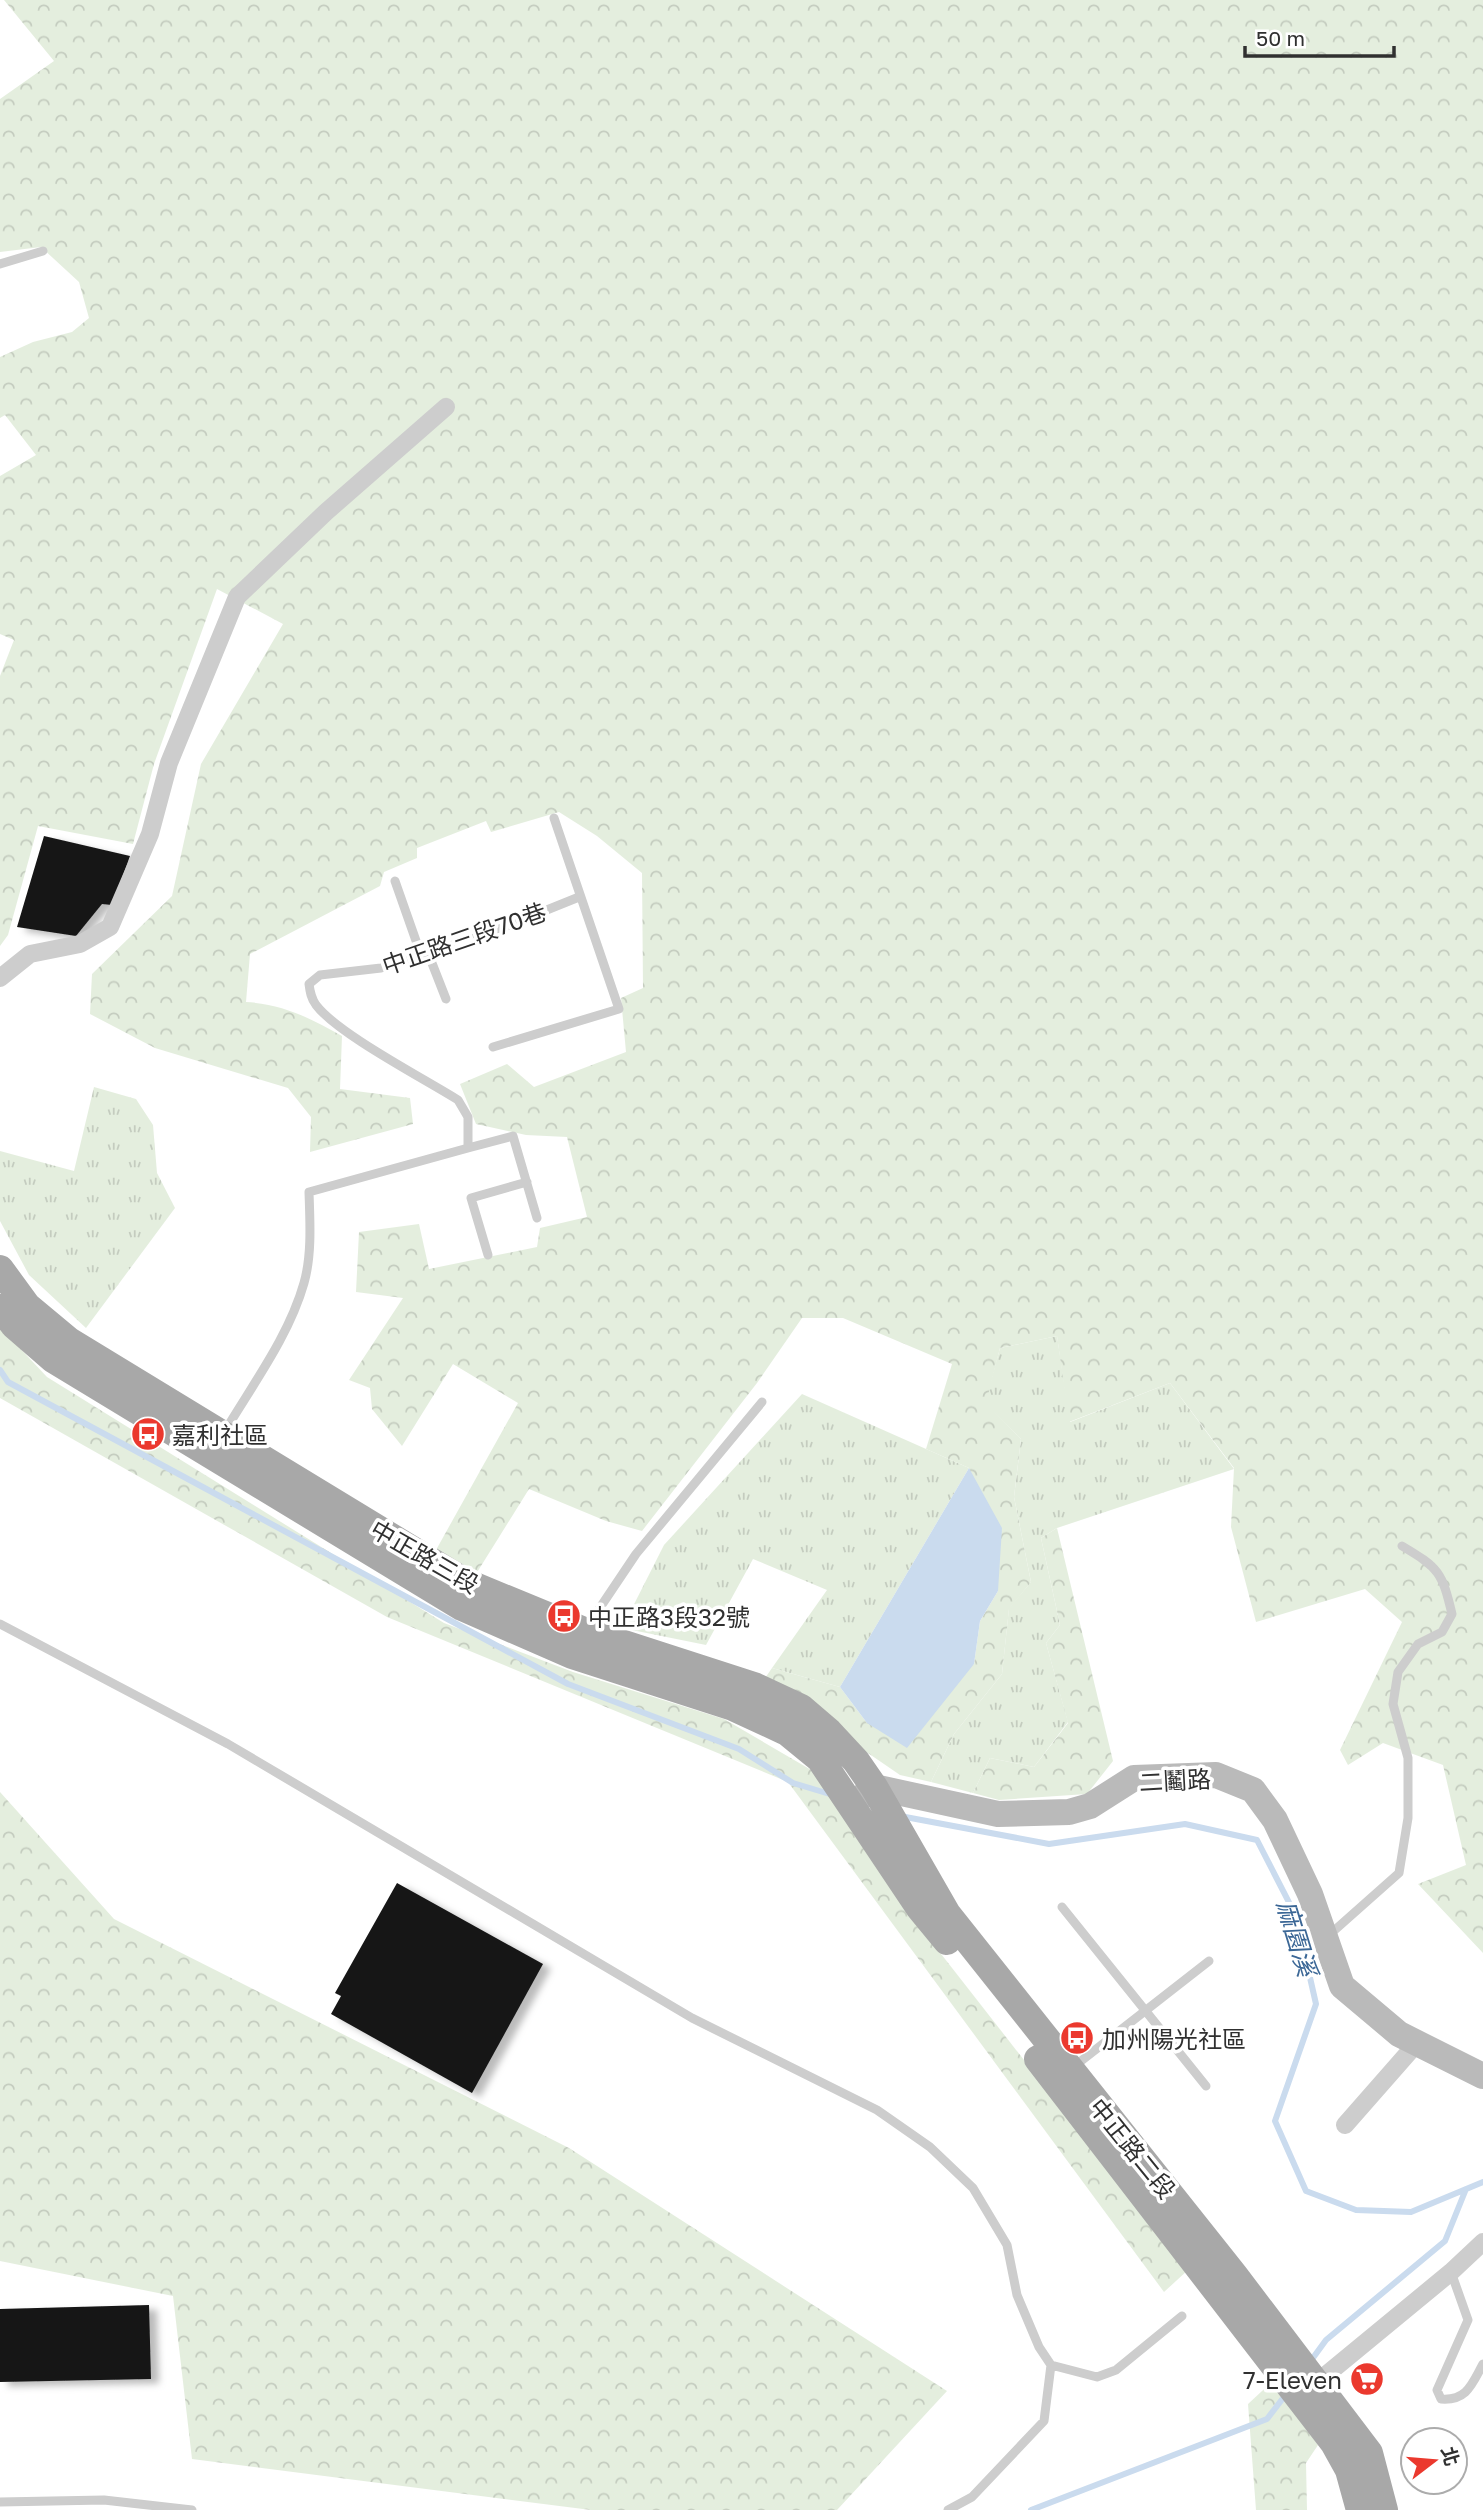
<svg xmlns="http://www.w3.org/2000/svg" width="1483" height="2510" viewBox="0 0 1483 2510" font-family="'Golos Text','Noto Sans TC',sans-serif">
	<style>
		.grass { fill: url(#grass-tufts) }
		.forest { fill: url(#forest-crowns) }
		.water { fill: #cadbee }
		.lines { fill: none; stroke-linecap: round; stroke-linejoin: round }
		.stream { stroke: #cadbee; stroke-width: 6 }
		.building { fill: #171717; filter: url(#shadow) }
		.lane { stroke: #cdcdcd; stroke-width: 9 }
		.street { stroke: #cdcdcd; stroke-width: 18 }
		.secondary { stroke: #bababa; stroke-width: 26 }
		.primary { stroke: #a8a8a8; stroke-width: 28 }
		.labels { text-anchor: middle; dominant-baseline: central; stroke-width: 7; stroke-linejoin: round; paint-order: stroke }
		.street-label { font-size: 24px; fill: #303030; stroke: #fff }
		.poi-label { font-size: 24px; fill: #303030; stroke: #fff; text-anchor: start }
		.water-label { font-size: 26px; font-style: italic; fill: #3b6796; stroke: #fff }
	</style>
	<defs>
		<pattern id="grass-tufts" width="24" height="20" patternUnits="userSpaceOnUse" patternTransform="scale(1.75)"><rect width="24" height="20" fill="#e4eede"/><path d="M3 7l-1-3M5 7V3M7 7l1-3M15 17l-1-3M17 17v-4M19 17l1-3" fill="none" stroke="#c4ccbf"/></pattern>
		<pattern id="forest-crowns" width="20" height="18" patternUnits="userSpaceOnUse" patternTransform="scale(1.75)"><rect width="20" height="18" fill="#e4eede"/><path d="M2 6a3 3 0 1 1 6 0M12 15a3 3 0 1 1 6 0" fill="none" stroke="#c4ccbf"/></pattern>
		<filter id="shadow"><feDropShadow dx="8" dy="4.5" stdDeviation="3.5" flood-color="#0004"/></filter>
	</defs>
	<rect width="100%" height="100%" fill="#fff"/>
	<!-- grass -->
	<path class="grass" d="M94 1087 136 1099 153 1125 157 1173 175 1208 86 1328 29 1275 0 1221V1151L74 1171Z
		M1057 1336 1070 1422 1170 1383 1234 1469 1057 1528 1041 1538 1060 1625 1046 1643 1068 1722 1034 1767 990 1758 973 1793 931 1782 954 1734 1002 1674 1009 1608 1031 1582 1014 1497 1021 1439 985 1403 1000 1348Z
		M802 1394 969 1468 840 1687 772 1668 827 1590 753 1559 706 1645 622 1628 664 1545Z"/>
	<!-- forest -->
	<path class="forest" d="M4 0H1483V1953L1418 1884 1466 1865 1443 1765 1383 1743 1348 1765 1340 1750 1402 1622 1365 1589 1256 1622 1231 1527 1234 1468 1170 1383 1069 1422 1057 1336 1000 1348 986 1403 1021 1439 1014 1497 1031 1582 1009 1609 1002 1674 954 1734 931 1782 900 1775 763 1681 772 1668 840 1687 867 1723 974 1664 980 1621 998 1591 969 1468 926 1449 952 1364 843 1318H802L757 1383 642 1531 606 1521 529 1489 476 1574 436 1550 518 1403 453 1364 402 1446 372 1409 370 1388 349 1380 403 1298 356 1292 359 1232 419 1224 429 1269 537 1247 540 1228 587 1217 567 1137 526 1135 476 1124 460 1084 507 1064 534 1087 626 1052 621 998 643 988 642 873 597 836 559 812 491 832 486 821 417 848V858L384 872 380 886 250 954 246 1002C283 1004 310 1018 342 1036L340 1089 410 1098 413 1124 310 1152 311 1117 288 1088 155 1048 90 1014 92 974 172 896 201 764 283 624 217 589 154 764 133 844 38 826 8 935 0 946V676L14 640 0 634V476L36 455 5 415 0 418V357L33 342 72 332 89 318 79 282 41 247 0 252V99L54 61Z
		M0 1327 47 1377 444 1623 573 1672 724 1719 813 1771 913 1918 1188 2270 1164 2292 788 1782 387 1617 0 1398Z
		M1057 1528 1113 1761 1087 1794 999 1800 973 1793 990 1758 1034 1767 1068 1723 1046 1643 1060 1625 1041 1538Z
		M0 1792 114 1919 569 2148 947 2391 837 2510H591L192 2459 173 2296 0 2261Z
		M1274 2380 1318 2445 1306 2463 1307 2510H1256L1248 2404Z"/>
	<!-- water -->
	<path class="water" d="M969 1468 1002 1528 998 1591 980 1621 974 1664 907 1748 867 1723 840 1687Z"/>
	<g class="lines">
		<!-- stream -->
		<path class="stream" d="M0 1370 8 1382 568 1684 739 1749 793 1783 833 1795
			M900 1816 1049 1844 1185 1824 1257 1840 1296 1916 1316 2004 1275 2121 1306 2191 1356 2210 1411 2212 1483 2182
			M1310 2362 1326 2340 1445 2241 1466 2189
			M1031 2510 1267 2419 1287 2393"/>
	</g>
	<!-- building -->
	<path class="building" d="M44 836 130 856 112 905 102 904 76 936 17 927Z
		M397 1883 543 1964 472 2093 331 2014 341 1996 335 1993Z
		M149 2305 151 2379 0 2382V2309Z"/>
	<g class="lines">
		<!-- lane -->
		<path class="lane" d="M0 264 43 251
			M395 881 421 955
			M428 953 446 999
			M493 1047 619 1009 554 818
			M468 1148 513 1136 537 1218
			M488 1255 471 1198 527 1182
			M225 1431C253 1384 289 1336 304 1283 312 1255 310 1222 309 1192L468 1148V1117L458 1100C423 1078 338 1034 316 1005 311 998 310 992 309 984L320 975 381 968 487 934 579 897
			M0 1624 228 1744 692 2018 877 2110 930 2147 973 2188 1007 2245 1017 2295 1039 2347 1051 2365 1097 2377 1116 2370 1182 2316
			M587 1627 636 1554 762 1402
			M1062 1907 1206 2086
			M1328 1936 1399 1873 1408 1818V1758L1393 1704 1398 1672 1418 1644 1442 1632 1452 1614C1442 1572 1439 1568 1402 1546
			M1072 2068 1209 1961
			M1451 2272 1468 2320 1437 2390 1441 2399C1467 2401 1472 2384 1483 2364
			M0 2502 104 2500 192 2510
			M948 2510 972 2497 1044 2421 1051 2365"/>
		<!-- street -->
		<path class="street" d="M0 978 30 954 80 944 110 927 150 834 169 763 237 597 326 512 446 407
			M1345 2125 1417 2043
			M1309 2389 1451 2272 1483 2242"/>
		<!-- secondary -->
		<path class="secondary" d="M863 1796 874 1787 998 1814 1069 1812 1090 1806 1134 1778 1216 1775 1253 1790 1275 1820 1310 1894 1342 1986 1399 2034 1483 2076"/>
		<!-- primary -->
		<path class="primary" d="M0 1269 27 1306 69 1341 465 1582 584 1631 754 1686 801 1708 829 1732 856 1761 874 1787 947 1914 1234 2275 1369 2453 1384 2510
			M0 1308 15 1326 53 1359 462 1607 572 1655 733 1707 787 1732 820 1759 919 1907 947 1941
			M1038 2059 1334 2443 1349 2470 1360 2510"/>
	</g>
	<!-- icons -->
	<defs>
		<g id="bus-disc" transform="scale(1.75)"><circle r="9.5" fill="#eb392e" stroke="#fff"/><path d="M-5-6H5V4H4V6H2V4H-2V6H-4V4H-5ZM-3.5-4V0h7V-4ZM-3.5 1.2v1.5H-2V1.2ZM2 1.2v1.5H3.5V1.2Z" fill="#fff"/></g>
		<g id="supermarket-disc" transform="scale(1.75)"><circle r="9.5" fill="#eb392e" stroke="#fff"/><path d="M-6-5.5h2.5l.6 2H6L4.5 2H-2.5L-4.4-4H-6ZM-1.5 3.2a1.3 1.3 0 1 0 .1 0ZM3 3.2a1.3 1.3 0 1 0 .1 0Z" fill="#fff"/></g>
	</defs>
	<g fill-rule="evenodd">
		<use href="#bus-disc" x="148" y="1434"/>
		<use href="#bus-disc" x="564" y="1616"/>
		<use href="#bus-disc" x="1077" y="2038"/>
		<use href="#supermarket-disc" x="1367" y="2379"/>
	</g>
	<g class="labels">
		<!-- street labels -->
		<g class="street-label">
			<text transform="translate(464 938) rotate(-19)">中正路三段70巷</text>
			<text transform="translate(425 1556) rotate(30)">中正路三段</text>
			<text transform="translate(1175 1780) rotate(-3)">二鬮路</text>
			<text transform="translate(1133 2148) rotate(51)">中正路二段</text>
		</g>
		<!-- poi labels -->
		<g class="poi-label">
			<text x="172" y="1434">嘉利社區</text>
			<text x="588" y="1616">中正路3段32號</text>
			<text x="1102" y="2038">加州陽光社區</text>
			<text x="1342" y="2379" text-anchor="end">7-Eleven</text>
		</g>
		<!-- water labels -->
		<g class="water-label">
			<text transform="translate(1297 1938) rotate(73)">麻園溪</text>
		</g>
	</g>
	<!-- north arrow -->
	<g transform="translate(1434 2461) rotate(74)"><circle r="33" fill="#ffffff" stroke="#acacac" stroke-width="2"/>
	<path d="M0-5L12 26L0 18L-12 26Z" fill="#eb392e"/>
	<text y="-10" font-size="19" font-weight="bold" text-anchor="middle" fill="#303030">北</text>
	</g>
	<!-- scale -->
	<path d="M1245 46v10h149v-10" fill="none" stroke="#303030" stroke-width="3.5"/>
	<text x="1256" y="46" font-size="21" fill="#303030" stroke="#ffffff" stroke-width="5" paint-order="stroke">50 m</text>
</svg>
